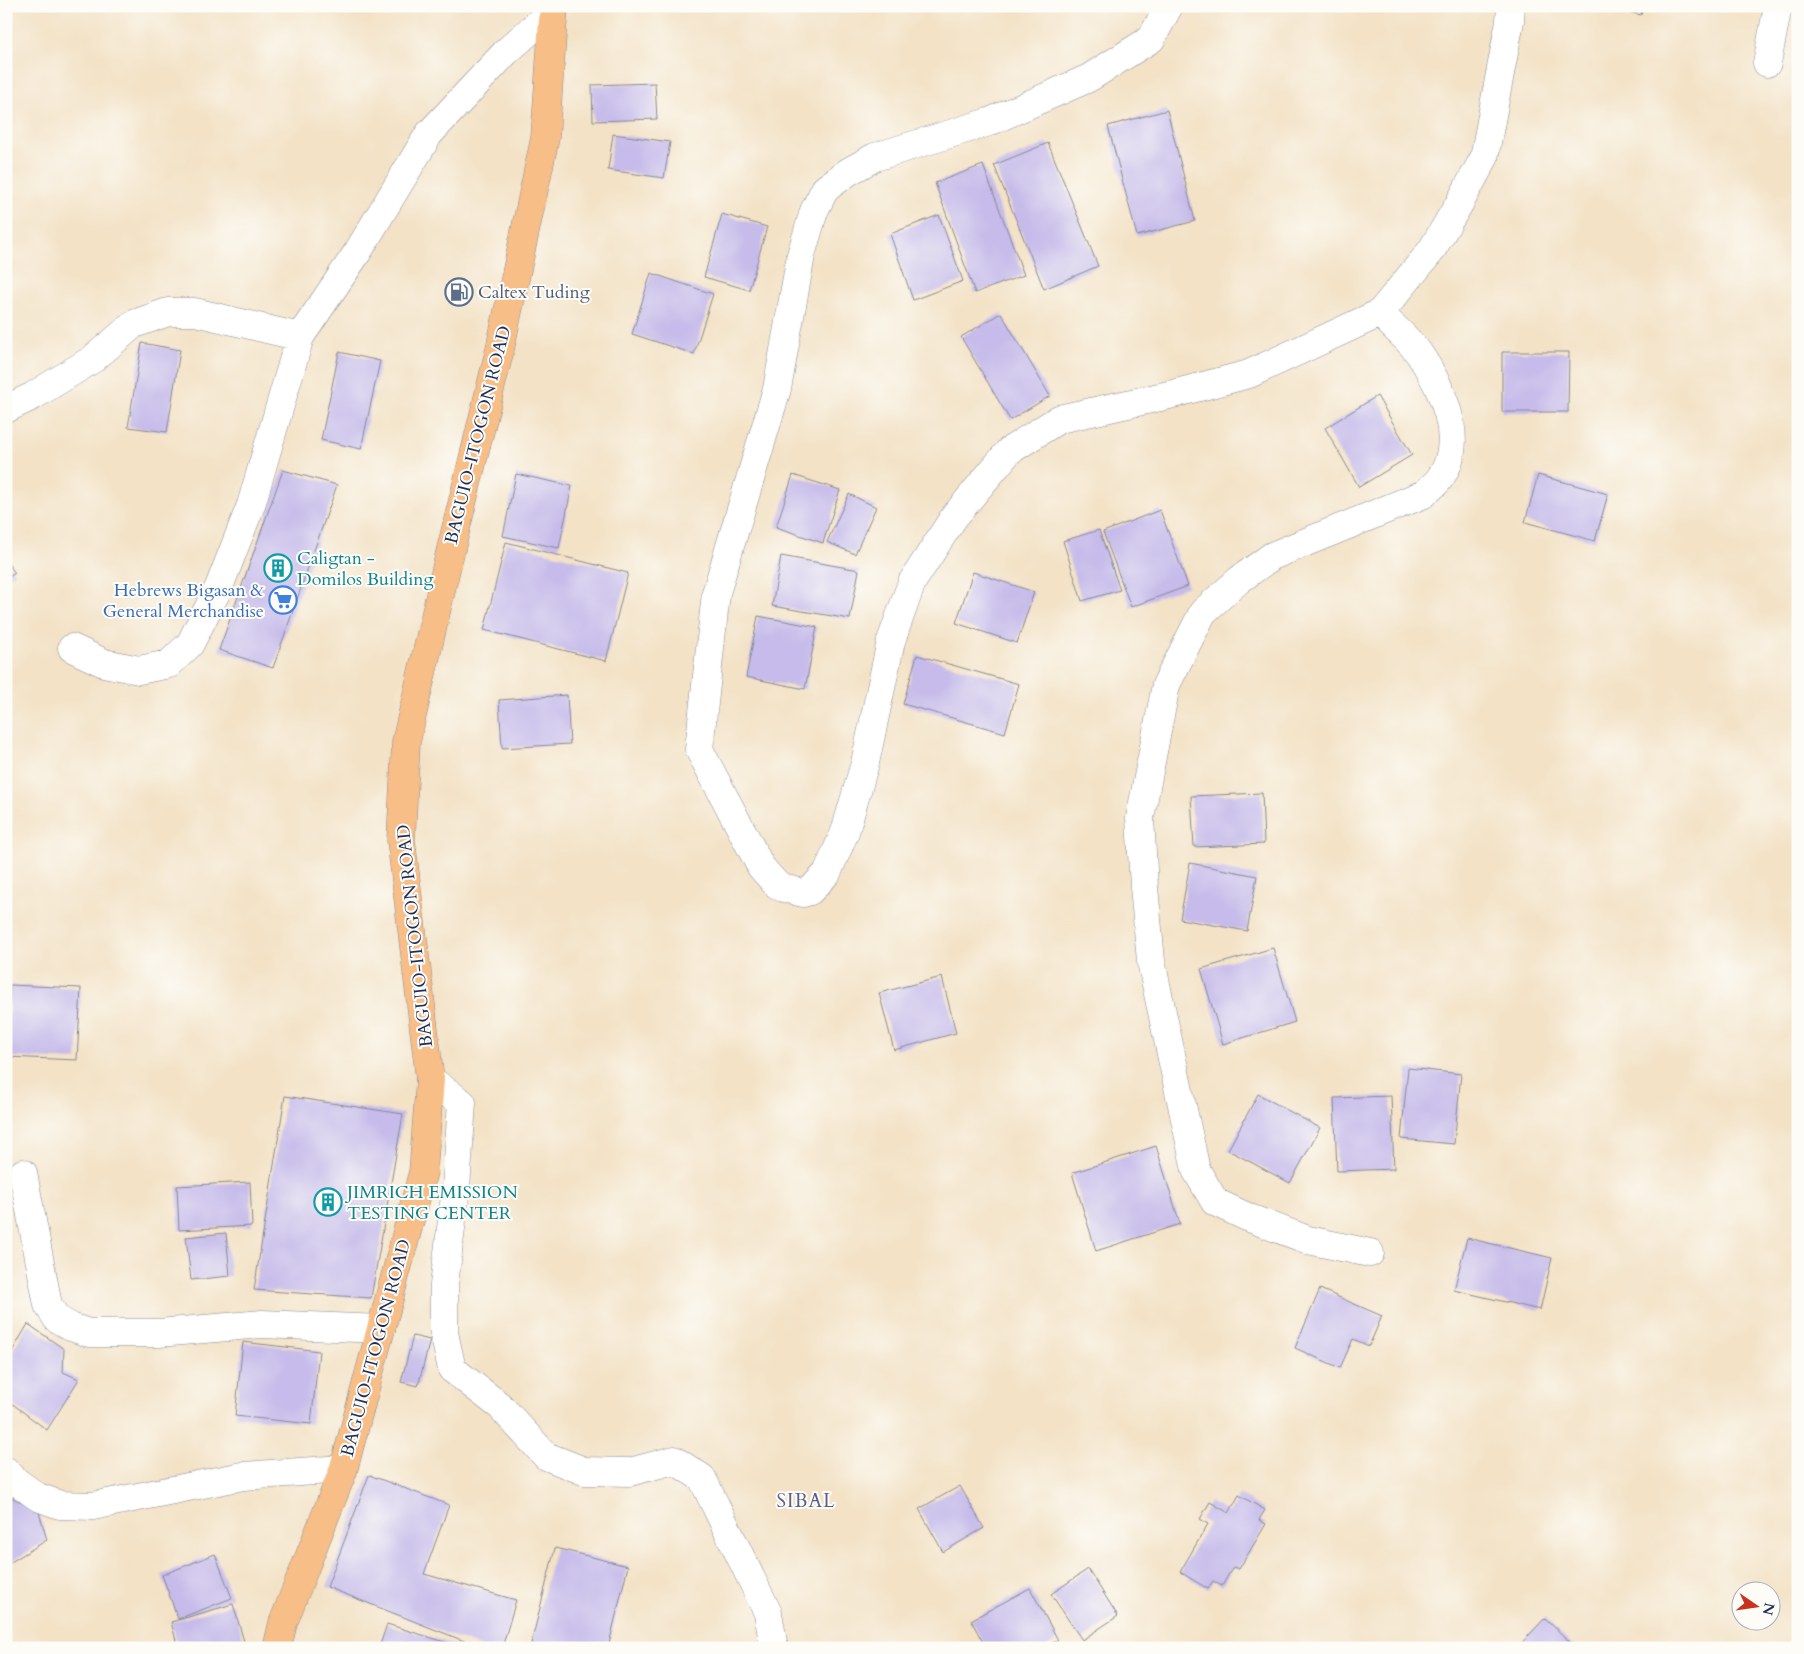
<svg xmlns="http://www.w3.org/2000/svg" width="1804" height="1654" viewBox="0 0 1804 1654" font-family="Cardo,serif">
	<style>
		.building { fill: #c6bbea }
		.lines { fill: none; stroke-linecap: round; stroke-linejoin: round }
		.minor-casing { stroke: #878892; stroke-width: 29 }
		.major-casing { stroke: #878892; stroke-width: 29 }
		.minor { stroke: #fff; stroke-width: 28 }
		.major { stroke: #f7be88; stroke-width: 28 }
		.labels { text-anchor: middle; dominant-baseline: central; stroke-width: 4; stroke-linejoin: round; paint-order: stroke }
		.service-label { font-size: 18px; fill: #4e5e75; stroke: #fdfcf7; text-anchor: start }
		.street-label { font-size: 18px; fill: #1b2f5e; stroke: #fdfcf7 }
		.culture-label { font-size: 18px; fill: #0d838f; stroke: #fdfcf7; text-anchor: start }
		.shop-label { font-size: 18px; fill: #366cbe; stroke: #fdfcf7; text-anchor: end }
		.neighbourhood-label { font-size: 19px; letter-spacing: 1px; fill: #57608f; stroke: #fdfcf7 }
	</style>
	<rect width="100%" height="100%" fill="#fdfcf7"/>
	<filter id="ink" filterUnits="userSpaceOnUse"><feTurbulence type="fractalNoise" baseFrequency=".02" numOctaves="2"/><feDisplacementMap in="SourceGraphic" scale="10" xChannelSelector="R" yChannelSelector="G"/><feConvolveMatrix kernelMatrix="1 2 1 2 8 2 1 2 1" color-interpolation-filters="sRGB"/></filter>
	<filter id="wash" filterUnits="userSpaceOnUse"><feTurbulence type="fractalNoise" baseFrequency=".0096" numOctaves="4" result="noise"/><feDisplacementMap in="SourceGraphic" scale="20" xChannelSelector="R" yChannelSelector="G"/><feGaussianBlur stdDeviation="1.12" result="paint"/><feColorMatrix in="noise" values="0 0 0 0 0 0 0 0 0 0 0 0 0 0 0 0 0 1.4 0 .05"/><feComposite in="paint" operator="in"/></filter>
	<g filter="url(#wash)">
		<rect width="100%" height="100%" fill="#f3e2c6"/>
		<g id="blocks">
			<!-- building -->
			<path class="building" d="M1605 6H1643L1641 15Z
				M655 83 657 119 593 121 592 85Z
				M1167 110 1195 221 1137 236 1108 126Z
				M613 134 670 142 664 178 608 170Z
				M1048 143 1098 266 1044 289 994 165Z
				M983 165 1024 275 975 293 935 183Z
				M722 214 767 227 749 290 704 277Z
				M939 215 963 281 913 300 890 234Z
				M651 273 713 294 694 354 632 334Z
				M1001 313 1050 396 1010 420 961 337Z
				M142 343 180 350 167 432 128 427Z
				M339 352 380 361 361 449 321 440Z
				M1502 352H1569L1568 412H1502Z
				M1377 396 1412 455 1359 487 1325 428Z
				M283 470 337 485 273 668 219 650Z
				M516 474 572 486 559 548 503 536Z
				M793 475 840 490 823 543 776 527Z
				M1538 475 1608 494 1595 541 1525 522Z
				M849 494 876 507 855 554 827 542Z
				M1160 510 1188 586 1131 607 1103 532Z
				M1099 530 1120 590 1082 601 1063 541Z
				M506 542 628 573 606 661 484 630Z
				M781 556 859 570 850 619 772 606Z
				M6 561 15 573 6 579Z
				M973 572 1034 592 1017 643 956 623Z
				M758 616 817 627 805 689 746 677Z
				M917 655 1019 684 1005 733 903 704Z
				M567 695 570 744 502 748 499 700Z
				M1262 793 1264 844 1194 847 1191 796Z
				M1190 863 1257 876 1247 931 1180 919Z
				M1273 948 1295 1022 1223 1044 1201 969Z
				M942 977 956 1033 894 1050 879 993Z
				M10 985 81 988 77 1060 6 1057Z
				M1408 1068 1461 1074 1454 1144 1401 1139Z
				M1258 1094 1320 1128 1290 1183 1228 1150Z
				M285 1096 403 1114 371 1298 254 1290Z
				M1391 1096 1394 1169 1337 1171 1334 1098Z
				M1156 1146 1180 1224 1096 1251 1072 1173Z
				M250 1182 252 1226 179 1230 177 1186Z
				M226 1233 230 1276 191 1280 186 1237Z
				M1467 1238 1552 1258 1540 1310 1454 1290Z
				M1320 1289 1382 1316 1369 1346 1353 1339 1340 1368 1295 1348Z
				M28 1324 64 1349 63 1372 79 1379 47 1430 6 1399V1352L10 1355Z
				M413 1336 430 1340 418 1386 401 1382Z
				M243 1342 319 1351 311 1424 235 1416Z
				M369 1475 449 1505 424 1574 516 1600 502 1648H482L327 1587Z
				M960 1486 984 1528 943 1552 919 1509Z
				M6 1494 39 1512 47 1540 6 1565Z
				M1239 1495 1265 1510 1259 1520 1266 1524 1239 1569 1233 1567 1222 1586 1213 1581 1208 1589 1180 1572 1208 1524 1200 1519 1210 1502 1229 1513Z
				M555 1548 628 1566 608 1648H530Z
				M215 1554 232 1598 178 1619 162 1575Z
				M1088 1569 1118 1616 1082 1640 1051 1594Z
				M1030 1588 1058 1640 1044 1648H986L971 1620Z
				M233 1604 246 1648H178L171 1622Z
				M1545 1618 1576 1648H1517Z
				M387 1624 461 1647V1648H379Z"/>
		</g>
	</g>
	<g filter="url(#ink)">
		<use href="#blocks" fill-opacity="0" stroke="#878892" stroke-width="1"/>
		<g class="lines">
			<!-- minor casing -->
			<g class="minor-casing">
				<path id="minor" d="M1169 6 1151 39 1089 78 989 122 875 157 848 172 825 189 814 211 801 255 777 389 716 593 699 749 761 867 776 884 783 888 803 893 810 891 827 873 845 832 865 763 891 641 912 582 954 517 1009 451 1059 419 1169 395 1249 374 1380 313 1431 251 1459 204 1484 158 1510 21 1511 6
					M1767 63 1778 6
					M6 409 33 396 93 359 134 324 168 312H195L300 337
					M72 648 104 663 139 670 169 664 190 644 219 587 251 505 300 337 357 253 429 134 506 52 553 10
					M430 1079 462 1103 456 1188 444 1285V1333L452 1369 500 1406 546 1456 584 1471 630 1472 674 1460 702 1478 768 1613 774 1648
					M23 1173 48 1305 57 1319 71 1327 89 1333H159L262 1324 381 1329
					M1370 1253 1308 1240 1247 1217 1215 1202 1196 1170 1151 961 1144 887 1140 818 1166 685 1203 612 1239 580 1272 556 1424 494C1429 489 1436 484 1440 478 1467 441 1442 388 1420 355 1410 340 1393 327 1380 313
					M6 1471 17 1482 38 1497 60 1505 93 1506 243 1476 343 1469"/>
			</g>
			<!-- major casing -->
			<g class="major-casing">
				<path id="major" d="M277 1648 283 1623 343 1471 423 1172 430 1079 401 840 406 742 446 569 500 349 545 138 554 6"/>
			</g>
			<!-- minor -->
			<use href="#minor" class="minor"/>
			<!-- major -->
			<use href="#major" class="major"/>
		</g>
	</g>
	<!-- icons -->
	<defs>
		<g id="fuel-ring" transform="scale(1.4375)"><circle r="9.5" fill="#fdfcf7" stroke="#5c6f8a" stroke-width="1.5"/><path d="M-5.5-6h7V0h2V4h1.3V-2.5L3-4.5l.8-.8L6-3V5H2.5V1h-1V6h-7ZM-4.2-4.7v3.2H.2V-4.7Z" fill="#5c6f8a"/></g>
		<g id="building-ring" transform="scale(1.4375)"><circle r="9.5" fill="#fdfcf7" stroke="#0f9aa8" stroke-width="1.5"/><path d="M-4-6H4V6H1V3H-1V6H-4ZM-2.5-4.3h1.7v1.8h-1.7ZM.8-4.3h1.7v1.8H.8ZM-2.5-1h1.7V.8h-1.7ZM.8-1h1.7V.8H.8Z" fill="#0f9aa8"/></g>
		<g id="supermarket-ring" transform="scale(1.4375)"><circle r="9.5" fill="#fdfcf7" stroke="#3f7fe0" stroke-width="1.5"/><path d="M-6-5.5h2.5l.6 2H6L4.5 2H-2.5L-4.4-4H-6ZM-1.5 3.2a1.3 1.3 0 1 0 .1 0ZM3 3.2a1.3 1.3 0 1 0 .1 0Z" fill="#3f7fe0"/></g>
	</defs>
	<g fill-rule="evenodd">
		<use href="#fuel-ring" x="459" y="292"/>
		<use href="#building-ring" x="278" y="568"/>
		<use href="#supermarket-ring" x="283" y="600"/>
		<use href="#building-ring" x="328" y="1202"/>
	</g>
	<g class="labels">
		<!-- service labels -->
		<g class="service-label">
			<text x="478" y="292">Caltex Tuding</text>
		</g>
		<!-- street labels -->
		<g class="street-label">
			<text transform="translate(478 435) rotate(-76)">BAGUIO-ITOGON ROAD</text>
			<text transform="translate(415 936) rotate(-96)">BAGUIO-ITOGON ROAD</text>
			<text transform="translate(376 1348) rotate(-75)">BAGUIO-ITOGON ROAD</text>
		</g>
		<!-- culture labels -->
		<g class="culture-label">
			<text x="297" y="558">Caligtan -<tspan x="297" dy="21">Domilos Building</tspan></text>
			<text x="347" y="1192">JIMRICH EMISSION<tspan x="347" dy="21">TESTING CENTER</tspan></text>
		</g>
		<!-- shop labels -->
		<g class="shop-label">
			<text x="264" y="590">Hebrews Bigasan &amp;<tspan x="264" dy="21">General Merchandise</tspan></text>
		</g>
		<!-- neighbourhood labels -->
		<g class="neighbourhood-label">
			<text x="806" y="1501">SIBAL</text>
		</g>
	</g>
	<!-- margin -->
	<rect width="1804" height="1654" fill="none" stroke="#fdfcf7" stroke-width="25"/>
	<!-- north arrow -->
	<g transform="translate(1756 1606) rotate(103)"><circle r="24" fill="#fdfcf7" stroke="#a3aaba"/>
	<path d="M0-4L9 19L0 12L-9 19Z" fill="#c8321e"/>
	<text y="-8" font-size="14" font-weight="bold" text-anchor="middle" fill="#1b2f5e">N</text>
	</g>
</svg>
